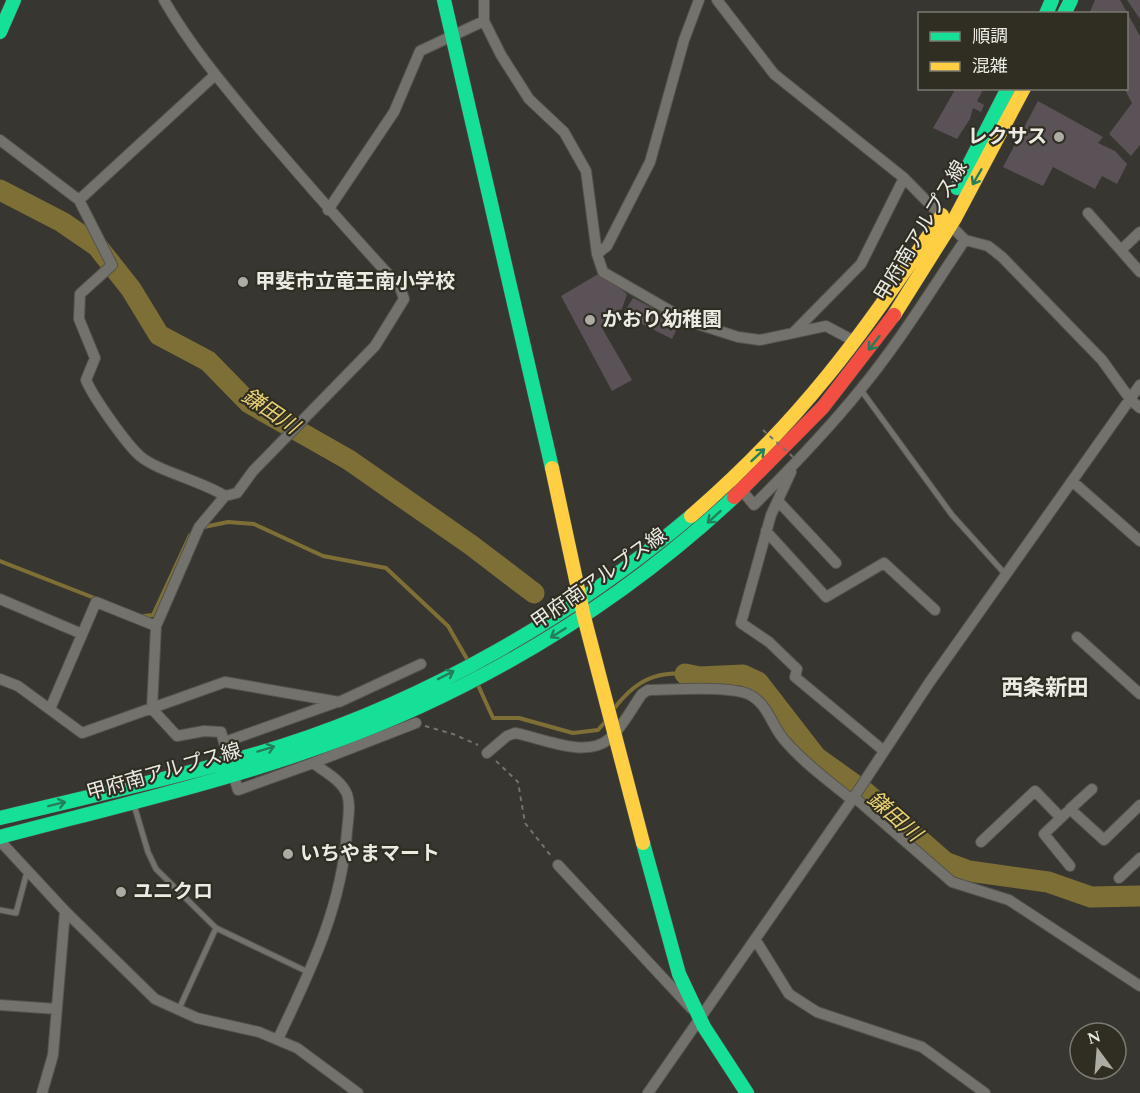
<svg xmlns="http://www.w3.org/2000/svg" width="1140" height="1093" viewBox="0 0 1140 1093" font-family="Spectral,'Noto Sans JP',serif">
	<style>
		.lines { fill: none; stroke-linecap: round; stroke-linejoin: round }
		.stream { stroke: #7e6f36; stroke-width: 4 }
		.river { stroke: #7e6f36; stroke-width: 21 }
		.building { fill: #5b5258 }
		.lane-casing { stroke: #54534d; stroke-width: 7 }
		.street-casing { stroke: #54534d; stroke-width: 12 }
		.fast-casing { stroke: #54534d; stroke-width: 15 }
		.slow-casing { stroke: #54534d; stroke-width: 15 }
		.jam-casing { stroke: #54534d; stroke-width: 15 }
		.path { stroke: #74726e; stroke-width: 2; stroke-dasharray: 4.5 4.5; stroke-linecap: butt }
		.lane { stroke: #73726c; stroke-width: 5 }
		.street { stroke: #73726c; stroke-width: 10 }
		.fast { stroke: #16e098; stroke-width: 14 }
		.slow { stroke: #ffcf43; stroke-width: 14 }
		.jam { stroke: #f24e42; stroke-width: 14 }
		.path-bridge { stroke: #74726e; stroke-width: 2; stroke-dasharray: 4.5 4.5; stroke-linecap: butt }
		.oneway { stroke: #247e58 }
		.poi-dot { fill: #acaba4; stroke: #302e23; stroke-width: 2 }
		.labels { text-anchor: middle; dominant-baseline: central; stroke-width: 4.5; stroke-linejoin: round; paint-order: stroke }
		.poi-label { font-size: 20px; font-weight: bold; fill: #ebeae3; stroke: #302e23; text-anchor: start }
		.street-label { font-size: 20px; fill: #ebeae3; stroke: #302e23 }
		.water-label { font-size: 21px; font-style: italic; fill: #e7cf74; stroke: #302e23 }
		.quarter-label { font-size: 22px; font-weight: bold; fill: #ebeae3; stroke: #302e23 }
	</style>
	<rect width="100%" height="100%" fill="#383630"/>
	<g class="lines">
		<!-- stream -->
		<path class="stream" d="M204 527 228 522 254 524 323 556 386 568 448 626 467 659
			M0 561 97 599
			M144 616 153 615 190 535
			M478 685 493 718H519L573 733 598 730 606 721
			M613 710C645 667 668 673 717 675"/>
		<!-- river -->
		<path class="river" d="M0 190 62 222 97 246 131 289 159 335 208 361 249 403 349 460 471 545 534 593
			M685 674 700 677 743 675 758 682 816 757 865 792 945 862 969 871 1048 882 1091 897 1140 896"/>
	</g>
	<!-- building -->
	<path class="building" d="M1095 0H1120L1140 36V145L1131 156 1109 134 1132 103 1124 88H1126V14H1089Z
		M1127 0H1140V19Z
		M956 88H984L977 101 984 105 981 112 973 108 970 119 957 139 933 128Z
		M1038 101 1103 137 1098 143 1115 151 1127 164 1117 184 1102 176 1095 189 1053 167 1043 186 1003 167Z
		M600 273 627 294 622 309 607 316V323L602 328 632 380 612 391 561 296Z
		M633 298 680 322 672 339 623 314Z"/>
	<g class="lines">
		<!-- lane casing -->
		<g class="lane-casing">
			<path id="lane" d="M861 390 952 515 1006 575
				M134 805 148 852 156 869 216 928 308 972
				M0 910 16 913 27 872
				M178 1011 216 928"/>
		</g>
		<!-- street casing -->
		<g class="street-casing">
			<path id="street" d="M164 0C191 47 225 87 260 129 306 183 352 235 400 287L404 299 375 346 253 471 237 493 225 496 199 527 156 626 152 709 177 736 204 731 221 732 238 790 313 763C325 772 341 780 347 794 351 805 348 819 347 831 342 906 310 972 278 1039
				M484 0V21L501 55 529 99 564 132 586 171 597 254 603 272 688 321 738 337 760 340 826 326 856 342
				M717 0 774 74 904 178 965 240 988 246 1002 257 1102 360 1130 399 1140 408
				M0 140 79 200 112 265 80 294 79 319 95 358 86 380C93 397 127 445 140 456 157 471 202 481 225 496
				M79 200 215 75
				M328 210 394 112 420 51 484 21
				M1088 213 1140 272
				M1121 250 1140 232
				M597 254 607 246 650 162 684 40 699 0
				M793 333 861 264 904 178
				M791 472 771 515 741 623 769 642 797 669 795 677 884 751
				M1072 481 1140 541
				M739 487 754 505C791 468 827 431 860 390 899 343 931 290 965 240
				M779 502 836 563
				M766 531 826 597 884 563 935 610
				M0 599 82 634
				M1077 637 1140 694
				M0 679 18 686 82 733 225 682 339 702 421 664
				M50 709 96 602 156 626
				M225 742 337 702
				M487 753 507 736 515 733C542 738 586 759 609 739 622 728 632 708 642 694L648 690C670 690 732 685 750 695 769 705 772 728 786 742 805 764 830 782 852 800
				M313 763 416 723
				M1092 789 1070 809 1104 840 1140 805
				M854 797 952 882 1009 900 1140 986
				M1066 813 1044 834 1070 866
				M0 841 65 911 155 999 197 1018 259 1032 297 1048 358 1093
				M981 842 1035 791 1061 818
				M558 865 691 1008
				M1119 878 1140 858
				M755 939 789 994 817 1012 922 1047 985 1093
				M0 1005 57 1009
				M42 1093 53 1055 65 911
				M648 1093 854 797 929 683 1140 385"/>
		</g>
		<!-- fast casing -->
		<g class="fast-casing">
			<path id="fast" d="M444 0 552 468
				M1046 14 1052 0
				M1064 14 1071 0
				M0 32 14 0
				M957 188 1008 88
				M0 818C94 795 189 775 282 746 429 699 573 616 691 516
				M0 837C140 800 286 768 419 707 534 654 641 584 734 497
				M643 843 679 974 704 1027 747 1093"/>
		</g>
		<!-- slow casing -->
		<g class="slow-casing">
			<path id="slow" d="M894 315 955 218 1024 88
				M552 468 584 617 643 843
				M691 516C798 424 866 332 942 215"/>
		</g>
		<!-- jam casing -->
		<g class="jam-casing">
			<path id="jam" d="M734 497 823 407 894 315"/>
		</g>
		<!-- path -->
		<path class="path" d="M425 726 453 734 478 745
			M496 761 518 782 525 823 551 856"/>
		<!-- lane -->
		<use href="#lane" class="lane"/>
		<!-- street -->
		<use href="#street" class="street"/>
		<!-- fast -->
		<use href="#fast" class="fast"/>
		<!-- slow -->
		<use href="#slow" class="slow"/>
		<!-- jam -->
		<use href="#jam" class="jam"/>
		<!-- path-bridge -->
		<path class="path-bridge" d="M763 430 793 457"/>
	</g>
	<!-- one-way arrows -->
	<defs><path id="oneway-shaft" d="M-6 0H5M1.5-3L5.5 0L1.5 3" fill="none" stroke-width="1.6" stroke-linecap="round" stroke-linejoin="round" transform="scale(1.5)"/></defs>
	<g class="oneway">
		<use href="#oneway-shaft" transform="translate(977 177) rotate(120)"/>
		<use href="#oneway-shaft" transform="translate(874 343) rotate(128)"/>
		<use href="#oneway-shaft" transform="translate(758 455) rotate(-43)"/>
		<use href="#oneway-shaft" transform="translate(714 517) rotate(138)"/>
		<use href="#oneway-shaft" transform="translate(558 633) rotate(148)"/>
		<use href="#oneway-shaft" transform="translate(446 675) rotate(-27)"/>
		<use href="#oneway-shaft" transform="translate(266 749) rotate(-17)"/>
		<use href="#oneway-shaft" transform="translate(57 804) rotate(-14)"/>
	</g>
	<!-- markers -->
	<g class="poi-dot">
		<circle cx="1059" cy="137" r="6"/>
		<circle cx="243" cy="282" r="6"/>
		<circle cx="590" cy="320" r="6"/>
		<circle cx="288" cy="854" r="6"/>
		<circle cx="121" cy="892" r="6"/>
	</g>
	<g class="labels">
		<!-- poi labels -->
		<g class="poi-label">
			<text x="1047" y="137" text-anchor="end">レクサス</text>
			<text x="255" y="282">甲斐市立竜王南小学校</text>
			<text x="602" y="320">かおり幼稚園</text>
			<text x="300" y="854">いちやまマート</text>
			<text x="133" y="892">ユニクロ</text>
		</g>
		<!-- street labels -->
		<g class="street-label">
			<text transform="translate(921 231) rotate(-59)">甲府南アルプス線</text>
			<text transform="translate(599 579) rotate(-35)">甲府南アルプス線</text>
			<text transform="translate(164 772) rotate(-16)">甲府南アルプス線</text>
		</g>
		<!-- water labels -->
		<g class="water-label">
			<text transform="translate(270 412) rotate(34)">鎌田川</text>
			<text transform="translate(894 817) rotate(41)">鎌田川</text>
		</g>
		<!-- quarter labels -->
		<g class="quarter-label">
			<text x="1045" y="688">西条新田</text>
		</g>
	</g>
	<!-- legend -->
	<rect x="918" y="12" width="210" height="78" fill="#302e23" stroke="#7b7970" stroke-width="1.5"/>
	<rect x="930" y="32" width="30" height="9" fill="#16e098" stroke="#7b7970" stroke-width="1.5"/>
	<text x="972" y="42" font-size="18" fill="#ebeae3">順調</text>
	<rect x="930" y="62" width="30" height="9" fill="#ffcf43" stroke="#7b7970" stroke-width="1.5"/>
	<text x="972" y="72" font-size="18" fill="#ebeae3">混雑</text>
	<!-- north arrow -->
	<g transform="translate(1098 1051) rotate(344)"><circle r="28" fill="#302e23" stroke="#7b7970" stroke-width="1.5"/>
	<path d="M0-4.5L10 22L0 15L-10 22Z" fill="#acaba4"/>
	<text y="-9" font-size="16" font-weight="bold" text-anchor="middle" fill="#ebeae3">N</text>
	</g>
</svg>
